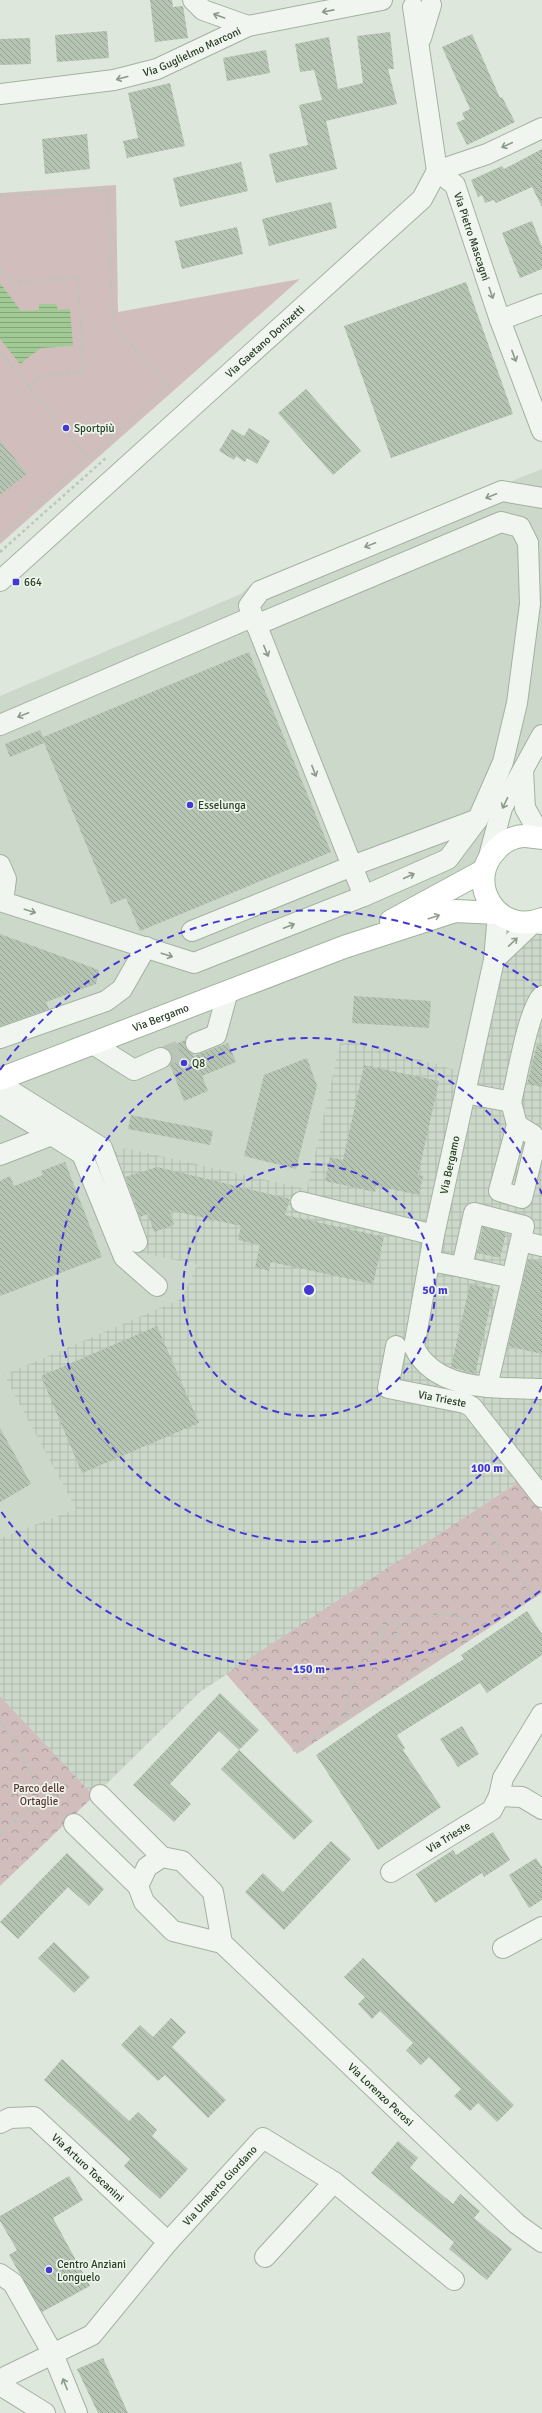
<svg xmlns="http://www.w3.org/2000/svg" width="542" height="2413" viewBox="0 0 542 2413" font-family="Signika,sans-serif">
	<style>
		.built { fill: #ccd9ca }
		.industrial { fill: url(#industrial-grid) }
		.park { fill: url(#park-crowns) }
		.pitch { fill: #d2bdbd }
		.water { fill: url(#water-rules) }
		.building { fill: url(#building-back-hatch) }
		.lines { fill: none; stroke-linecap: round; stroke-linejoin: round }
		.minor-tunnel { stroke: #bac5b7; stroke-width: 20; stroke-dasharray: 20 10; stroke-linecap: butt }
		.minor-casing { stroke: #a4b1a1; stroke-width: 22 }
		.major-casing { stroke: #9fb49b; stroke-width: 24 }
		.path { stroke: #bcc5ba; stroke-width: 2.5; stroke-dasharray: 3 3; stroke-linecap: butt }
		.minor { stroke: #f0f5ef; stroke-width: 20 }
		.major { stroke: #fff; stroke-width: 22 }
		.oneway { stroke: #8c9a8a }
		.oneway2 { stroke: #949e92 }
		.ring { fill: none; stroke: #4537d6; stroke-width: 2; stroke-dasharray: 7 5 }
		.poi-dot { fill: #4537d6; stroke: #edf5eb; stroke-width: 1.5 }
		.labels { text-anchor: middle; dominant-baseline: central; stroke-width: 3.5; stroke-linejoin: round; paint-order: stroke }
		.street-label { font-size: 11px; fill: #283e25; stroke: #edf5eb }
		.poi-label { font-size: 11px; fill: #283e25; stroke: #edf5eb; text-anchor: start }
		.park-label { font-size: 11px; fill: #5b3331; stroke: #edf5eb }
		.centre { fill: #4537d6; stroke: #edf5eb; stroke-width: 2 }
		.ring-label { font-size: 12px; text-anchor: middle; font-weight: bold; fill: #4537d6; stroke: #edf5eb; stroke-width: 3.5; stroke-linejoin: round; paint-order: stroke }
	</style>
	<defs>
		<pattern id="industrial-grid" width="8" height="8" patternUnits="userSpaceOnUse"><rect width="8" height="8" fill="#ccd9ca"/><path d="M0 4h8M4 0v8" fill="none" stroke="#afbbad"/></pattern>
		<pattern id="park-crowns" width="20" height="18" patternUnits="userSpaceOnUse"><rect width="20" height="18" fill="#d2bdbd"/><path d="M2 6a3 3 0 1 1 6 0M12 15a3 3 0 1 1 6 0" fill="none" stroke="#aa9b99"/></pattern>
		<pattern id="water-rules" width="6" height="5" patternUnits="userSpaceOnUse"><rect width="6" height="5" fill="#a2ca94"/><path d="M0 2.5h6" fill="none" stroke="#84a579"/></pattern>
		<pattern id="building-back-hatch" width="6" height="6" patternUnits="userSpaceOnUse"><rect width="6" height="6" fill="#b5c4b3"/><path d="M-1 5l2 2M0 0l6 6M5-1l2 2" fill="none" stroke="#93a191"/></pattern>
	</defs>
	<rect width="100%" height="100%" fill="#dee7dc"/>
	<!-- built -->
	<path class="built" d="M542 469V725L480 868 342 943 0 1075V696L241 594 250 585Z
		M455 919H490L487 960 462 1072 341 1038 307 1189 126 1148 132 1251 197 1265 182 1299 5 1375 76 1509 0 1538V1086L346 953Z"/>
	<!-- industrial -->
	<path class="industrial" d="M534 931 542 932V1481L535 1471 200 1692 94 1796 0 1696V1538L76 1509 4 1375 181 1299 197 1265 132 1251 97 1160 126 1148 307 1189 341 1038 474 1075 498 962Z"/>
	<!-- park -->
	<path class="park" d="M520 1481 542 1512V1593L297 1754 226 1674Z
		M0 1696 94 1796 0 1886Z"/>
	<!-- pitch -->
	<path class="pitch" d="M116 185 118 312 300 279 0 544V193Z"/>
	<!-- water -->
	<path class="water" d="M0 283 21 311 39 310V304H56L58 310 70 309 73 346 41 348 20 364 0 339Z"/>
	<!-- building -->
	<path class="building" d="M150 0H172L173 7 183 6 188 38 155 42Z
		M107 31 109 58 57 62 55 35Z
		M390 32 394 69H388L397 104 326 121 337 169 276 183 269 154 308 145 299 105 322 100 314 70 300 72 295 44 329 37 338 89 363 83 357 36Z
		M472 34 500 98 502 97 515 122 467 145 456 123 465 119 462 113 470 109 442 47Z
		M30 38 31 64 0 65V39Z
		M266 50 270 73 227 81 223 58Z
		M170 83 185 146 127 158 123 141 138 138 128 93Z
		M87 134 90 169 45 174 42 139Z
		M542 149V207L532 187 496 203 494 200 485 203 482 195 478 197 471 180 502 166 504 169Z
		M241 162 248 191 180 207 173 178Z
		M331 202 337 228 269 246 262 219Z
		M532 221 542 247V269L520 278 502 233Z
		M237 227 243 254 182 269 175 241Z
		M466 282 513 414 391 458 344 326Z
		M306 389 361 451 333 475 278 413Z
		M249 428 270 441 257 464 247 458 245 462 236 456 234 460 219 451 232 429 244 436Z
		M0 440 27 474 0 495Z
		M249 652 331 852 140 931 126 898 111 904 44 743 10 757 5 744 40 730 43 737Z
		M0 934 99 970 96 984 46 1002 49 1009 0 1026Z
		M354 996 431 1001 429 1028 352 1023Z
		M185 1040 186 1048 194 1056 228 1043 236 1062 202 1076 208 1091 184 1101 170 1065 172 1054 166 1048Z
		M537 1045H542V1087L527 1084Z
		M307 1058 317 1086 296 1169 244 1156 264 1075Z
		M364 1065 439 1081 418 1175 423 1176 419 1195 376 1186 375 1192 325 1181 330 1157 343 1160Z
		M131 1115 213 1131 210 1145 128 1129Z
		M65 1162 102 1257 0 1296V1181L10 1176 14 1186 43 1175 41 1171Z
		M157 1167 290 1199 285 1215 384 1237 373 1284 271 1262 269 1271 255 1267 260 1245 238 1240 241 1226 169 1210 174 1225 154 1232 148 1214 140 1217 125 1177Z
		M483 1227 506 1233 500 1258 477 1253Z
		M528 1259 542 1262V1354L508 1346Z
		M470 1284 494 1289 475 1374 451 1367Z
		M157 1326 199 1423 82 1473 41 1376Z
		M0 1428 31 1484 0 1502Z
		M527 1611 542 1634V1655L487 1693 480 1683 397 1735 405 1748 403 1750 441 1807 378 1850 316 1755 380 1711 464 1659 461 1655Z
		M220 1693 259 1730 239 1750 219 1731 170 1784 191 1804 174 1822 133 1785Z
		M462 1726 479 1754 458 1767 440 1739Z
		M239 1750 313 1821 294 1840 221 1769Z
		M493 1832 510 1860 484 1877 482 1873 435 1903 416 1874 453 1850 456 1855Z
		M331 1841 351 1859 284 1930 245 1892 263 1873 283 1892Z
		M67 1853 104 1889 89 1906 68 1887 18 1939 0 1922Z
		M536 1858 542 1867V1900L529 1908 509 1875Z
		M54 1942 90 1977 74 1993 38 1958Z
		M363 1958 514 2105 497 2122 478 2103 470 2111 454 2096 461 2089 429 2057 421 2065 406 2050 413 2043 380 2011 372 2019 358 2004 365 1997 344 1977Z
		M171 2018 186 2032 172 2047 226 2100 208 2118 165 2075 158 2081 121 2045 140 2025 153 2037Z
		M62 2059 129 2121 138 2112 157 2130 152 2136 188 2169 160 2199 124 2166 130 2159 44 2080Z
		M398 2141 418 2158 410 2168 453 2204 460 2194 480 2211 474 2218 512 2249 487 2280 449 2249 454 2242 371 2173Z
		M69 2176 83 2200 53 2218 90 2286 42 2312 9 2255 17 2250 0 2221V2216Z
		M103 2358 128 2413H98L77 2369Z"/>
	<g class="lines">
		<!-- minor-tunnel -->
		<path class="minor-tunnel" d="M161 1058 196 1043"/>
		<!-- minor casing -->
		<g class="minor-casing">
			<g id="minor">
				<path d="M193 0 203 10 248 26"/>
				<path d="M413 7 437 171"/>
				<path d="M421 38 431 5"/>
				<path id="s1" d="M0 94 114 80 157 69 248 26 382 0"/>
				<path id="s2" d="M437 171 455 185 500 320 542 431"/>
				<path d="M500 320 542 304"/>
				<path id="s3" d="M0 581 422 199 437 171 487 154 542 128"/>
				<path d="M0 725 252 617"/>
				<path d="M523 770 525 808 542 838"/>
				<path d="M478 819 352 866 249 606 260 591 502 491 542 498"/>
				<path d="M489 856 502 808 542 735"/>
				<path d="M0 865 6 879 3 902 194 963 364 896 448 859 478 819 503 762 517 703 530 604 528 543 520 527 501 522 256 625"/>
				<path d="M498 913 494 960 434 1235 414 1347C436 1393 499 1387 542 1389"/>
				<path d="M192 931 352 866 364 896"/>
				<path d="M494 960 533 923 542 924"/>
				<path d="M0 1038 106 1001 122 989 146 947"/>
				<path d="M196 1043 216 1035 228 991"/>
				<path d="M93 1044 134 1070 161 1058"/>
				<path d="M0 1084 102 1148 137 1242"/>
				<path d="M465 1093 511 1102C517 1079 528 1010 542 996"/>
				<path d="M511 1102 517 1125 499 1191 522 1198 536 1141 533 1135 517 1125"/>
				<path d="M0 1103 82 1154 124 1257 157 1286"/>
				<path d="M0 1155 52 1135"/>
				<path d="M301 1202 434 1235"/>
				<path d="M521 1241 542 1246"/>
				<path d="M430 1261 462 1267 474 1213 524 1226 487 1387"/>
				<path d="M462 1267 512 1278"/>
				<path id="s4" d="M396 1346 388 1388 465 1403 472 1407 542 1497"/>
				<path d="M100 1795 162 1857"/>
				<path d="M499 1796 522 1797 542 1809"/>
				<path d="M74 1824 138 1886"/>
				<path id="s5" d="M391 1872 492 1810 499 1796 503 1778 542 1714"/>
				<path id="s6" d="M222 1943 213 1892 182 1861 162 1857 147 1867 138 1886 144 1902 173 1931 222 1943 517 2224 542 2242"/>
				<path d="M503 1948 542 1927"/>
				<path id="s7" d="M0 2123 10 2118 34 2117 168 2242"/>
				<path d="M265 2257 334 2182"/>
				<path d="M0 2274 13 2283 53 2354 77 2413"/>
				<path d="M0 2385 45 2413"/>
				<path id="s8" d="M0 2387 7 2376 92 2335 168 2242 263 2138 334 2182 454 2280"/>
			</g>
		</g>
		<!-- major casing -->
		<g class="major-casing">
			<g id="major">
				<path d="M542 838C536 838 530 836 524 836 514 836 503 842 497 849 463 882 498 937 542 919"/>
				<path d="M391 921 483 871"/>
				<path id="s9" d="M0 1079 344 947 455 911 498 913"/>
			</g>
		</g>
		<!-- path -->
		<path class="path" d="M0 196 108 190 113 326 169 386 0 537
			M0 269 11 282 78 278 83 372 43 376 28 387
			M0 352 88 458
			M0 552 107 457
			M473 1507 533 1595
			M381 1636 391 1639 398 1635 397 1624
			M346 1717C350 1680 354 1663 381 1636L379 1627 387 1620 397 1624C431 1612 453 1611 486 1625
			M0 1721 18 1746 31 1775 50 1799
			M293 1751 542 1589
			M0 1834 23 1814 50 1799 61 1811"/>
		<!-- minor -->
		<use href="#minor" class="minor"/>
		<!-- major -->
		<use href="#major" class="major"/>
	</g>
	<!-- one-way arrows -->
	<defs><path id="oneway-shaft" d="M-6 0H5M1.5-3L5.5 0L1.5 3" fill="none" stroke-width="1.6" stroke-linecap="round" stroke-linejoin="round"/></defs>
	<g class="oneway">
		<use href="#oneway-shaft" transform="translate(328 11) rotate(169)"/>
		<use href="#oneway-shaft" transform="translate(219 16) rotate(-160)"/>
		<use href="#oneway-shaft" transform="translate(122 78) rotate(165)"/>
		<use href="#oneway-shaft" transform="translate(507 145) rotate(155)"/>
		<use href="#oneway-shaft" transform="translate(491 293) rotate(71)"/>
		<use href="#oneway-shaft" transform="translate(514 356) rotate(69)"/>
		<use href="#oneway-shaft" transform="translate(491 496) rotate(158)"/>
		<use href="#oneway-shaft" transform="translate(370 545) rotate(158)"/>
		<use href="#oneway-shaft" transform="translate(266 651) rotate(68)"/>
		<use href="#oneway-shaft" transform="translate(23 715) rotate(158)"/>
		<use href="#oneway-shaft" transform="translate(314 771) rotate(69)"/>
		<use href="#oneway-shaft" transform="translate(505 803) rotate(116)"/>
		<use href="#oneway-shaft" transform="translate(409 876) rotate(-24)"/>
		<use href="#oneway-shaft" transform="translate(30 911) rotate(18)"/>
		<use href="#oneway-shaft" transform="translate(289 926) rotate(-21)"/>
		<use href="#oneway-shaft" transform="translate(513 942) rotate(-44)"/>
		<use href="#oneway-shaft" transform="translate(167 955) rotate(18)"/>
		<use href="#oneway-shaft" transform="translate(65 2384) rotate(-112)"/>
	</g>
	<use class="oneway2" href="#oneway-shaft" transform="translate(434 917) rotate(-18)"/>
	<!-- distance rings -->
	<g class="ring">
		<circle cx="309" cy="1290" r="126"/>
		<path d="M542 1386A252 252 0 1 1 542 1194"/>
		<path d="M540 1591A379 379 0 0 1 0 1510M0 1070A379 379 0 0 1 540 989"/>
	</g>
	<!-- markers -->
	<g class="poi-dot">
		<circle cx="66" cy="428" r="4"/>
		<rect x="12" y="578" width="8" height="8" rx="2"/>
		<circle cx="190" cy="805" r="4"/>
		<circle cx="184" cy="1063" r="4"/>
		<circle cx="49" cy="2270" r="4"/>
	</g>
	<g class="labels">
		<!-- street labels -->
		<g class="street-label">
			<text stroke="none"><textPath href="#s1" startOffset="198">Via Guglielmo Marconi</textPath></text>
			<text stroke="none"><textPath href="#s2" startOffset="77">Via Pietro Mascagni</textPath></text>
			<text stroke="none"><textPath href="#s3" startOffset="357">Via Gaetano Donizetti</textPath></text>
			<text stroke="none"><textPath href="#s9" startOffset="172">Via Bergamo</textPath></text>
			<text transform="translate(450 1165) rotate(-78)">Via Bergamo</text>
			<text stroke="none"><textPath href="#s4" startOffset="98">Via Trieste</textPath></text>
			<text stroke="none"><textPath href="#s5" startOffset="67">Via Trieste</textPath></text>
			<text stroke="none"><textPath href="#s6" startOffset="483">Via Lorenzo Perosi</textPath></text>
			<text stroke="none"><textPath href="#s7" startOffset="109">Via Arturo Toscanini</textPath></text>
			<text stroke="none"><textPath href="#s8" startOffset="304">Via Umberto Giordano</textPath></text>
		</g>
		<!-- poi labels -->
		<g class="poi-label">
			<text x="74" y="428">Sportpiù</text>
			<text x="24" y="582">664</text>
			<text x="198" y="805">Esselunga</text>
			<text x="192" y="1063">Q8</text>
			<text x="57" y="2264">Centro Anziani<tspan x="57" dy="13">Longuelo</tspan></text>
		</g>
		<!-- park labels -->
		<g class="park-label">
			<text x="39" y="1788">Parco delle<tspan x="39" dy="13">Ortaglie</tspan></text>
		</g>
	</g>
	<circle cx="309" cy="1290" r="6" class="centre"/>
	<g class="ring-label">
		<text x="435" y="1294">50 m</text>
		<text x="487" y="1472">100 m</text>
		<text x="309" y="1673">150 m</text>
	</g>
</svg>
